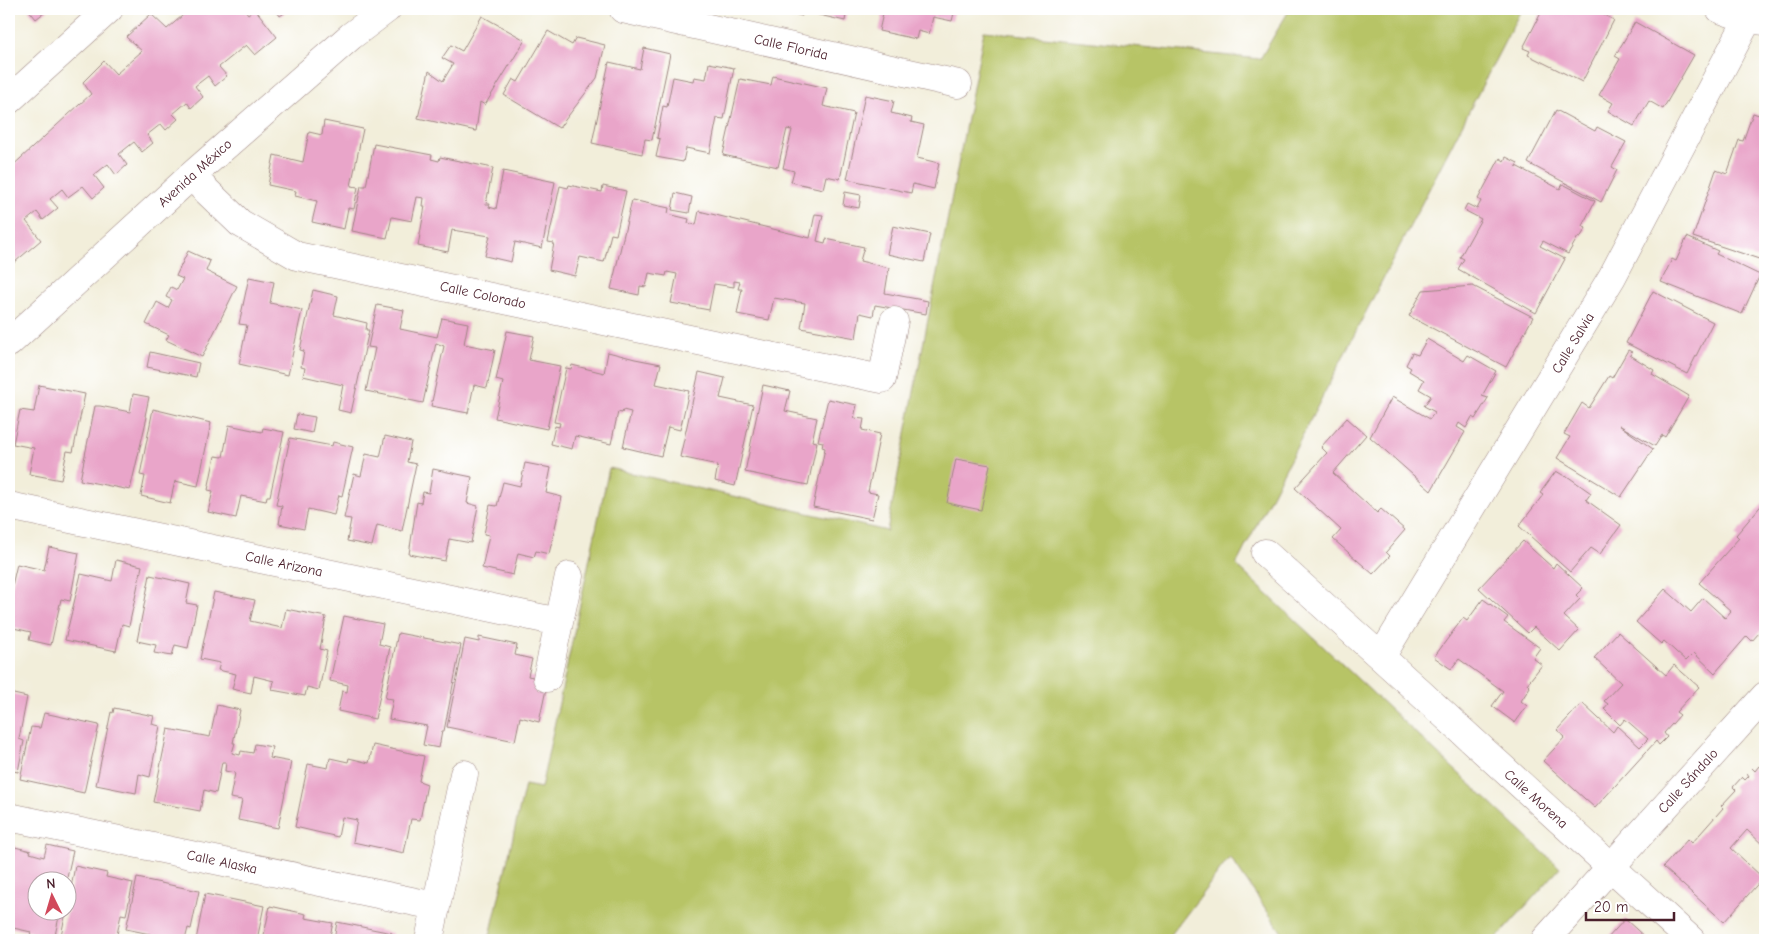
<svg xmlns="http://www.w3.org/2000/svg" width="1774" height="949" viewBox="0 0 1774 949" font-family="'Comic Neue',sans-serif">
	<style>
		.green { fill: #b7c466; stroke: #807248 }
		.building { fill: #e9a5c9 }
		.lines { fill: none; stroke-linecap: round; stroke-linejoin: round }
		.street-casing { stroke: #9e8682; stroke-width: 29 }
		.street { stroke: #fff; stroke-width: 28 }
		.labels { text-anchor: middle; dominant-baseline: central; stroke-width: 5; stroke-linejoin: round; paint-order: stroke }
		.street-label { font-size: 14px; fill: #4a1f2b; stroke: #fff }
	</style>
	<rect width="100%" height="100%" fill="#fff"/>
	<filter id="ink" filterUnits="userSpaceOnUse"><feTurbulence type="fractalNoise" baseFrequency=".02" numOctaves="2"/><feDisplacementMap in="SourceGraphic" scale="10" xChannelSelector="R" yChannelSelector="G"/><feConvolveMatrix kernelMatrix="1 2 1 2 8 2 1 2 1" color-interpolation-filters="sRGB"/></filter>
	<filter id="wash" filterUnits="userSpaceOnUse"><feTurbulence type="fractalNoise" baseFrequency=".0096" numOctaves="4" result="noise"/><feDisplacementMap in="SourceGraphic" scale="20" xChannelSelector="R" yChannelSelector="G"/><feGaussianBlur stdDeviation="1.12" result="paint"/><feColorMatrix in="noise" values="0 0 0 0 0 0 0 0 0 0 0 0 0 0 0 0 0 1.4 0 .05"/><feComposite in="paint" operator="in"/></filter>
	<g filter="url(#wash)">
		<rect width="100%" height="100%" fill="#f2eeda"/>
		<!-- green -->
		<path class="green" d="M1290 9 1521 10 1236 565 1560 868 1495 940H1287L1230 857 1167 940H487L490 936 525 785 541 788 609 468 887 531 984 31 1260 59Z"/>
		<g id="blocks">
			<!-- building -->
			<path class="building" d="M28 9H49L36 19Z
				M190 9H244L248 14 255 9 277 37 255 55 246 45 219 67 227 76 215 86 208 76 195 86 203 97 191 108 187 102 173 114 178 119 166 130 161 124 147 135 153 143 142 152 134 142 119 154 127 165 116 175 108 164 94 175 104 188 93 198 83 186 68 197 62 189 50 199 58 208 43 220 37 212 26 221 41 240 9 267V169L91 94 83 82 104 61 116 74 142 51 126 37 151 14 167 29Z
				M275 9H290L280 16Z
				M774 9H808L807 11 803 10 802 16Z
				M817 9H847L845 21 815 14Z
				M884 9H955L952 21 933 17 929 34 918 31 916 39 879 31Z
				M1543 9H1592L1614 20 1582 82 1528 55 1530 51 1523 48Z
				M482 16 525 40 485 105 480 102 476 131 418 118 429 71 443 81 453 64 442 58 451 45 462 51Z
				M1635 22 1694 55 1663 109 1649 101 1634 126 1608 111 1613 103 1599 95 1620 59 1615 56Z
				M548 31 572 45 576 38 605 45 597 78 559 128 504 95 513 79 518 82Z
				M644 48 670 54 652 140 645 139 642 154 592 143 609 62 640 69Z
				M709 63 734 68 724 119 717 118 710 153 686 148 683 162 656 157 660 139 657 138 663 106 667 107 673 77 693 81 694 77 706 79Z
				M773 76 827 88 823 106 854 113 840 179 826 176 823 189 791 182 794 171 783 168 792 130 787 129 778 167 723 155 740 79 771 85Z
				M865 95 894 101 891 113 912 118 911 122 924 125 917 158 939 163 934 189 913 184 911 193 847 179Z
				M1556 110 1595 131 1597 127 1626 142 1612 167 1617 170 1601 202 1528 163Z
				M1753 113 1765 117V260H1762L1693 237 1716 170 1727 174 1739 140 1743 141Z
				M324 121 363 129 351 186 358 187 354 209 348 208 344 229 312 222 317 201 295 196 296 191 268 185 274 155 303 162 309 132 322 135Z
				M374 144 432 155 431 159 439 161 440 157 493 168 486 204H490L489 207 496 209 503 171 555 182 542 248 515 242 511 262 485 256 490 236 452 230 448 252 418 246 425 206H423L424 198 417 197 412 221 392 217 387 238 352 231 361 186H366Z
				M1506 157 1518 163 1516 166 1560 189 1563 184 1595 201 1582 226 1586 228 1580 238 1578 237 1568 254 1543 241 1540 246 1565 259 1536 313 1458 269 1464 259 1460 257 1481 219 1464 210 1467 204 1477 209 1481 201 1478 199 1500 158 1504 161Z
				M569 185 602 192 603 186 626 191 616 235 611 234 604 262 580 257 575 276 549 270 554 243 548 242 560 186 568 188Z
				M845 192 861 195 859 208 843 205Z
				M675 193 692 197 689 213 672 210Z
				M632 200 669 208 668 214 689 219 688 223 696 225 699 211 810 238 815 214 823 215 817 241 825 243 826 239 864 247 860 261 889 268 885 293 928 301 926 314 875 305 873 316 860 313 856 338 801 328 805 303 774 298 769 320 737 314 742 289H738L740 282 734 281V287L714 284 709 310 671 303 677 274 667 272 666 276 649 273 646 287 640 286 639 295 611 289Z
				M893 226 930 234 924 262 887 254Z
				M1687 237 1718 251 1716 254 1760 275 1742 314 1661 282 1672 259 1676 261Z
				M188 251 210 261 206 271 237 286 202 357 166 340 169 335 146 324 157 302 168 308 172 300 166 297 171 287 177 290 183 279 176 276Z
				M249 277 274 282 270 303 302 310 288 375 239 364 247 325 239 324Z
				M1473 286 1533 317 1506 367 1409 316 1423 290Z
				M313 290 338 296 334 315 367 323 366 330H369L351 413 338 410 343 385 303 376 305 368 301 367 304 351 300 350Z
				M1653 291 1713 322 1687 374 1626 343Z
				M377 305 404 310 400 329 437 337 442 318 468 323 464 344 495 350 487 388 474 385 468 413 431 406 444 346 436 343 423 403 366 391 375 348 368 347Z
				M507 331 534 336 529 360 560 366 547 429 495 418 503 382 496 380Z
				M1427 339 1464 361 1468 355 1496 371 1482 396 1488 398 1475 419 1472 417 1466 428 1459 423 1457 427 1465 432 1431 491 1370 437 1392 397 1430 419 1433 414 1434 415 1435 412 1424 406 1431 396 1419 389 1424 380 1409 371 1411 368 1406 365 1412 353 1418 355Z
				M1628 350 1632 352 1630 355 1654 370 1652 374 1689 396 1665 437 1662 435 1655 446 1619 425 1653 449 1621 497 1557 458 1570 437 1564 434 1582 403 1589 408 1609 376 1612 378Z
				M150 352 199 363 196 377 147 367Z
				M608 352 635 359 661 364 656 384 689 391 680 430 668 427 661 456 623 447 631 412 623 410 622 413 618 412 611 444 575 436 572 449 551 444 555 426 559 427 560 423 554 422 566 368 571 369 572 365 604 373Z
				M699 372 725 378 720 398 753 405 735 486 715 481 718 465 680 457Z
				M39 385 85 394 73 452 67 451 61 480 29 474 34 448 13 444 20 410 34 412Z
				M763 385 790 391 785 411 817 418 812 441 817 442 808 485 745 472Z
				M133 394 149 397 145 416 147 417 130 490 80 480 95 406H100L130 412Z
				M828 399 857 405 854 418 864 419 862 430 880 434 868 492 878 494 872 519 813 507 825 448 822 447 823 442 818 441Z
				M153 409 211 423 198 486 175 481 170 503 141 496 145 476 140 475Z
				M297 414 315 417 312 433 294 429Z
				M1347 418 1366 435 1333 473 1377 513 1381 509 1405 530 1386 552 1390 556 1373 574 1333 539 1341 530 1295 488 1327 453 1321 447Z
				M229 425 262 432 263 428 284 432 270 496H267L266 501 241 496 236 518 208 512 213 491 208 490 215 456 223 457Z
				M385 436 411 442 407 462 416 464 402 531 377 525 372 546 347 541 351 519 344 518 354 474 361 476 366 454 380 457Z
				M290 438 332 446 333 442 353 447 342 496 339 495 334 515 308 509 304 529 279 524 282 506 276 505Z
				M956 459 990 465 981 510 947 503Z
				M525 463 551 468 546 493 562 497 549 554 536 551 534 557 518 553 513 575 482 568 489 535 484 534 490 505 497 506 503 482 520 486Z
				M433 469 472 477 467 503 478 506 471 543 449 539 445 561 409 554 417 502 421 503 423 492 429 493Z
				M1556 471 1566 477 1567 476 1591 493 1586 500 1621 525 1600 554 1591 548 1570 572 1519 526 1543 495 1540 493Z
				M1765 501V626L1752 641 1747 636 1715 673 1694 653 1686 661 1664 641 1661 644 1636 622 1665 589 1691 612 1703 598 1725 618 1731 611 1699 583 1739 538 1736 535Z
				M1523 541 1553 568 1556 563 1583 588 1576 595 1580 599 1564 616 1579 630 1560 651 1534 627 1528 633 1479 588Z
				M49 547 79 553 70 601 61 599 51 645 29 640 31 632 9 627V590H11L17 564 44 570Z
				M116 560 142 566 129 626 122 624 116 651 65 640 81 574 112 581Z
				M150 575 190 584 186 603 197 605 188 648 175 645 172 656 154 653 156 645 137 641Z
				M214 592 255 600 250 621 282 628 286 609 326 617 320 649 327 651 319 690 307 687 305 696 272 690 274 681 254 676 251 693 232 689 236 674 218 670 220 663 200 659Z
				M1483 599 1508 617 1504 622 1540 648 1533 658 1542 665 1527 684 1530 687 1521 701 1527 706 1515 723 1492 706 1503 691 1459 659 1451 669 1434 657 1463 618 1467 621Z
				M344 616 383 624 379 644 390 647 375 719 338 711 342 691 347 692 348 685 330 681Z
				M1618 632 1666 675 1674 665 1699 687 1676 712 1680 715 1664 733 1667 737 1659 745 1656 741 1595 808 1543 761 1565 737 1557 730 1582 703 1613 732 1617 726 1640 747 1648 739 1625 719 1620 725 1604 709 1608 704 1604 701 1621 683 1594 658Z
				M398 633 461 645 444 731H442L439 748 423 745 427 726 389 719 393 699 385 698Z
				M479 637 517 645 515 655 532 659 528 676 548 680 539 722 520 717 515 741 447 727 465 639 479 642Z
				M9 693 27 697 19 739 24 741 18 772 9 770Z
				M217 705 240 710 233 743H235L232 753 240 755 241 751 253 753 255 744 272 747 270 758 291 762 278 828 238 820 242 800 230 798 235 773 225 771 226 762H222L216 793 204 790 200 811 153 802 168 729 210 737Z
				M114 708 154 716 152 724 160 726 150 777 139 774 136 793 96 785 111 712 113 713Z
				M44 713 99 725 84 793 20 779 31 727 40 728Z
				M373 745 424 756 419 781 427 784 420 820 411 819 404 853 353 842 357 820 342 817 338 837 295 827 308 764 328 768 330 758 348 762 349 758 369 763Z
				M1759 766 1765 771V847L1747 830 1731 848 1763 878 1724 922 1663 867 1688 839 1692 843 1723 808 1721 806 1736 790 1733 787 1742 777 1745 780 1749 776 1747 773 1752 768 1755 771Z
				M47 845 73 851 66 882H38V912H60L54 940H29L31 932 9 927V855L11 846 31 851 30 853 44 857Z
				M75 866 107 873 106 877 133 883 126 915 121 914 116 940H60L66 912H68V903Z
				M137 878 199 891 191 929 188 928 185 940H149L150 934 126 929Z
				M205 894 264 906 257 940H196Z
				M270 906 306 914 305 918 333 923 329 940H263Z
				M1625 919 1648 940H1606Z
				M337 922 392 933 391 940H334Z"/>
		</g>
	</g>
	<g filter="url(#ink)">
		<use href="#blocks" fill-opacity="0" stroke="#9e8682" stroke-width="1"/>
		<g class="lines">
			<!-- street casing -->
			<g class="street-casing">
				<path id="street" d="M623 9 958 84
					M1720 9 1748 19 1765 21
					M9 100 109 9
					M191 176 240 223 297 256 798 362 882 379 894 321
					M9 343 191 176 351 36 387 9
					M9 506 559 622
					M1265 553 1381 657 1691 940
					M1381 657 1612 277 1748 19
					M547 678 569 576
					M9 817 435 906
					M429 940 464 774
					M1545 940 1765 696"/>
			</g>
			<!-- street -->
			<use href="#street" class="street"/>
		</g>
	</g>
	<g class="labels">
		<!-- street labels -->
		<g class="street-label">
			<text transform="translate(791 47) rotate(13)">Calle Florida</text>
			<text transform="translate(195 173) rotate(-42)">Avenida México</text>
			<text transform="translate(483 295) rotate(12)">Calle Colorado</text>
			<text transform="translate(1573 343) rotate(-59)">Calle Salvia</text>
			<text transform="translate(284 564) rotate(12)">Calle Arizona</text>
			<text transform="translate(1688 781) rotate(-48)">Calle Sándalo</text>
			<text transform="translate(1536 799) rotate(42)">Calle Morena</text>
			<text transform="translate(222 862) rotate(12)">Calle Alaska</text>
		</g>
	</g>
	<!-- margin -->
	<rect width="1774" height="949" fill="none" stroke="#fff" stroke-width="30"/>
	<!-- north arrow -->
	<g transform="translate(52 896) rotate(355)"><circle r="24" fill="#ffffff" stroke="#b7a5aa"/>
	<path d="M0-4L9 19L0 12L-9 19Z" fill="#d1495b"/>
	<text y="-8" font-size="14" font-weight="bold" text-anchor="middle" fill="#4a1f2b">N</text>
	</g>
	<!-- scale -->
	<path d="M1586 912v8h88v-8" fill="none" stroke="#4a1f2b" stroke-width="2.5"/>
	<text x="1594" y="912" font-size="15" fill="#4a1f2b" stroke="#ffffff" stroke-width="4" paint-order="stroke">20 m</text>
</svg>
